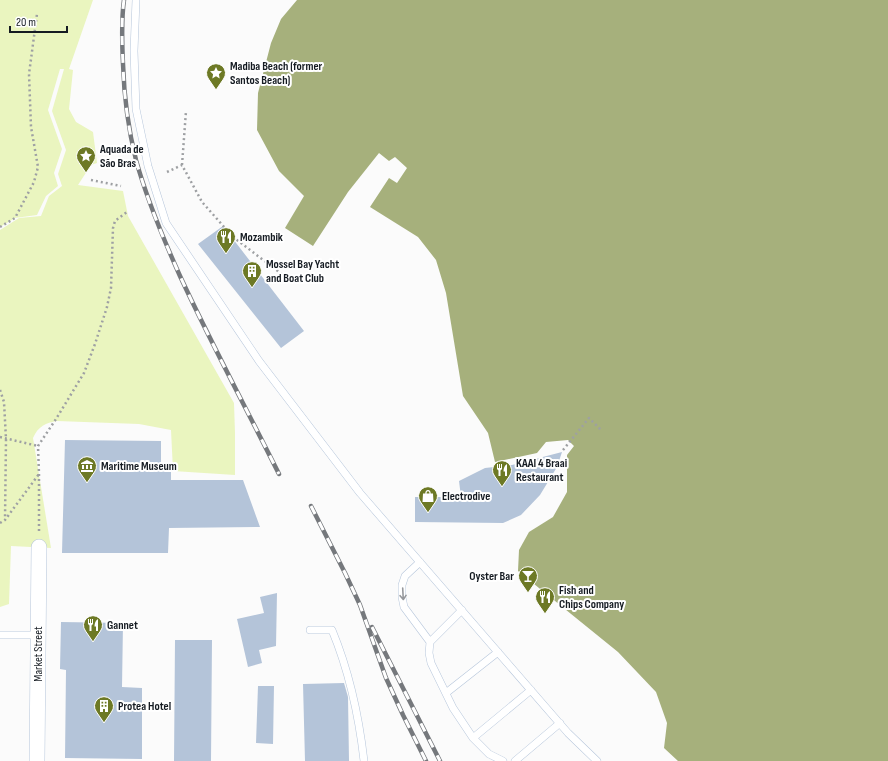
<svg xmlns="http://www.w3.org/2000/svg" width="888" height="761" viewBox="0 0 888 761" font-family="'Sofia Sans Condensed',sans-serif">
	<style>
		.green { fill: #eaf5bf }
		.water { fill: #a6b07c }
		.building { fill: #b4c4d9 }
		.lines { fill: none; stroke-linecap: round; stroke-linejoin: round }
		.lane-casing { stroke: #b6c6db; stroke-width: 8 }
		.street-casing { stroke: #b6c6db; stroke-width: 16 }
		.path { stroke: #9ea0a3; stroke-width: 2.5; stroke-dasharray: 2 3; stroke-linecap: butt }
		.lane { stroke: #fff; stroke-width: 7 }
		.street { stroke: #fff; stroke-width: 15 }
		.rail-casing { stroke: #75787c; stroke-width: 4.5 }
		.rail { stroke: #fff; stroke-width: 3; stroke-dasharray: 9; stroke-linecap: butt }
		.oneway { stroke: #96989c }
		.labels { text-anchor: middle; dominant-baseline: central; stroke-width: 4; stroke-linejoin: round; paint-order: stroke }
		.poi-label { font-size: 12px; font-weight: bold; fill: #151b22; stroke: #fff; text-anchor: start }
		.street-label { font-size: 12px; fill: #151b22; stroke: #fff }
	</style>
	<rect width="100%" height="100%" fill="#fbfbfb"/>
	<!-- green -->
	<path class="green" d="M0 0H93L69 69 73 70 69 109 76 122 93 132 97 163 91 165 78 185 123 191 128 216 234 403 235 433V475L173 471 171 430 139 424 57 421C46 423 38 426 33 438L51 548 11 546 9 604 0 607V230L19 218 41 216 49 196 62 186 58 174 66 150 52 111 64 69H60L48 110 62 149 54 173 58 186 46 196 37 215 15 218 0 227Z"/>
	<!-- water -->
	<path class="water" d="M297 0H888V761H678L664 748 667 723 656 692 618 652 518 571 519 550 529 532 553 517 567 492V455L574 446 568 440 546 442 537 453 495 462 488 433 463 396 446 293 436 260 418 237 370 207 389 178 397 183 407 168 395 157 389 161 379 153 348 192 313 246 285 228 304 196 279 171 257 130 258 93 271 43 281 19Z"/>
	<!-- building -->
	<path class="building" d="M223 226 304 331 281 348 198 244Z
		M65 440 161 441V468L171 466V480H243L260 527 169 528 168 553H62Z
		M562 452 557 467 540 495 521 515 503 523 415 522V497H461L459 481 485 468 512 465Z
		M277 593 276 646 259 650 262 663 248 667 237 619 264 613 260 597Z
		M61 622 123 623 122 687 142 688V759L65 758 66 670 60 669Z
		M175 640H212L211 761H174Z
		M344 683 348 697 349 761H305L303 684Z
		M258 686H274L273 744 256 743Z"/>
	<g class="lines">
		<!-- lane casing -->
		<g class="lane-casing">
			<path id="lane" d="M136 0 134 51 136 109 148 166 166 223 259 361 360 493 568 733 597 761
				M420 562 405 576 402 585V597L404 607 430 642
				M462 610 430 642 429 653 431 663 453 708 473 738 489 754 503 761
				M310 630H332C349 671 359 717 364 761
				M0 635H38
				M446 693 498 652
				M473 738 531 690
				M515 761 560 723"/>
		</g>
		<!-- street casing -->
		<g class="street-casing">
			<path id="street" d="M37 761 39 547"/>
		</g>
		<!-- path -->
		<path class="path" d="M182 165 186 111
			M167 172 182 165 202 202 233 237 283 275
			M91 180 121 186
			M0 227 15 218 34 182 38 167 31 127 29 74 37 14
			M0 390 4 402 6 439 5 520
			M0 437 38 446
			M563 450 589 418 601 430
			M0 523 5 520 39 474
			M39 531V474L38 446 56 419 84 373 95 344 107 307 111 288 113 228 115 221 127 212"/>
		<!-- lane -->
		<use href="#lane" class="lane"/>
		<!-- street -->
		<use href="#street" class="street"/>
		<!-- rail casing -->
		<g class="rail-casing">
			<path id="rail" d="M124 0C121 21 122 43 123 64 124 96 128 128 136 160 147 200 163 238 180 276 211 343 246 408 279 474
				M311 506 345 573 360 605 386 678 403 715 426 761
				M372 627 440 761"/>
		</g>
		<!-- rail -->
		<use href="#rail" class="rail"/>
	</g>
	<!-- one-way arrows -->
	<defs><path id="oneway-shaft" d="M-6 0H5M1.5-3L5.5 0L1.5 3" fill="none" stroke-width="1.6" stroke-linecap="round" stroke-linejoin="round"/></defs>
	<use class="oneway" href="#oneway-shaft" transform="translate(403 594) rotate(87)"/>
	<!-- icons -->
	<defs>
		<g id="sight-pin" transform="scale(1)"><path d="M0 17L-7.5 6A9.5 9.5 0 1 1 7.5 6Z" fill="#6d7925" stroke="#fff"/><path d="M0-6L1.8-2.2L6-1.7L2.9 1.2L3.7 5.4L0 3.3L-3.7 5.4L-2.9 1.2L-6-1.7L-1.8-2.2Z" fill="#fff"/></g>
		<g id="restaurant-pin" transform="scale(1)"><path d="M0 17L-7.5 6A9.5 9.5 0 1 1 7.5 6Z" fill="#6d7925" stroke="#fff"/><path d="M-5-6h1v4h1v-4h1v4h1v-4h1v5L-1.5 .5V6h-2V.5L-5-1ZM5-6V6H3V1.5H1.5Q1.5-4 5-6Z" fill="#fff"/></g>
		<g id="building-pin" transform="scale(1)"><path d="M0 17L-7.5 6A9.5 9.5 0 1 1 7.5 6Z" fill="#6d7925" stroke="#fff"/><path d="M-4-6H4V6H1V3H-1V6H-4ZM-2.5-4.3h1.7v1.8h-1.7ZM.8-4.3h1.7v1.8H.8ZM-2.5-1h1.7V.8h-1.7ZM.8-1h1.7V.8H.8Z" fill="#fff"/></g>
		<g id="museum-pin" transform="scale(1)"><path d="M0 17L-7.5 6A9.5 9.5 0 1 1 7.5 6Z" fill="#6d7925" stroke="#fff"/><path d="M0-6L6-3V-2H-6V-3ZM-5-1h2V3h-2ZM-1-1h2V3h-2ZM3-1h2V3H3ZM-6 4H6V6H-6Z" fill="#fff"/></g>
		<g id="shop-pin" transform="scale(1)"><path d="M0 17L-7.5 6A9.5 9.5 0 1 1 7.5 6Z" fill="#6d7925" stroke="#fff"/><path d="M-5-2.5h2.3a2.7 3.5 0 0 1 5.4 0H5L5.5 6h-11ZM-1.5-2.5h3a1.5 2.3 0 0 0-3 0Z" fill="#fff"/></g>
		<g id="bar-pin" transform="scale(1)"><path d="M0 17L-7.5 6A9.5 9.5 0 1 1 7.5 6Z" fill="#6d7925" stroke="#fff"/><path d="M-6-5H6L.8 .8V4.5H3.5V6h-7V4.5H-.8V.8Z" fill="#fff"/></g>
	</defs>
	<g fill-rule="evenodd">
		<use href="#sight-pin" x="216" y="73"/>
		<use href="#sight-pin" x="86" y="156"/>
		<use href="#restaurant-pin" x="226" y="237"/>
		<use href="#building-pin" x="252" y="271"/>
		<use href="#museum-pin" x="87" y="466"/>
		<use href="#restaurant-pin" x="502" y="470"/>
		<use href="#shop-pin" x="428" y="496"/>
		<use href="#bar-pin" x="528" y="576"/>
		<use href="#restaurant-pin" x="545" y="597"/>
		<use href="#restaurant-pin" x="93" y="625"/>
		<use href="#building-pin" x="104" y="706"/>
	</g>
	<g class="labels">
		<!-- poi labels -->
		<g class="poi-label">
			<text x="230" y="66">Madiba Beach (former<tspan x="230" dy="14">Santos Beach)</tspan></text>
			<text x="100" y="149">Aquada de<tspan x="100" dy="14">São Bras</tspan></text>
			<text x="240" y="237">Mozambik</text>
			<text x="266" y="264">Mossel Bay Yacht<tspan x="266" dy="14">and Boat Club</tspan></text>
			<text x="516" y="463">KAAI 4 Braai<tspan x="516" dy="14">Restaurant</tspan></text>
			<text x="101" y="466">Maritime Museum</text>
			<text x="442" y="496">Electrodive</text>
			<text x="514" y="576" text-anchor="end">Oyster Bar</text>
			<text x="559" y="590">Fish and<tspan x="559" dy="14">Chips Company</tspan></text>
			<text x="107" y="625">Gannet</text>
			<text x="118" y="706">Protea Hotel</text>
		</g>
		<!-- street labels -->
		<g class="street-label">
			<text transform="translate(38 654) rotate(-90)">Market Street</text>
		</g>
	</g>
	<!-- scale -->
	<path d="M10 26v6h57v-6" fill="none" stroke="#151b22" stroke-width="2"/>
	<text x="16" y="26" font-size="12" fill="#151b22" stroke="#ffffff" stroke-width="3" paint-order="stroke">20 m</text>
</svg>
